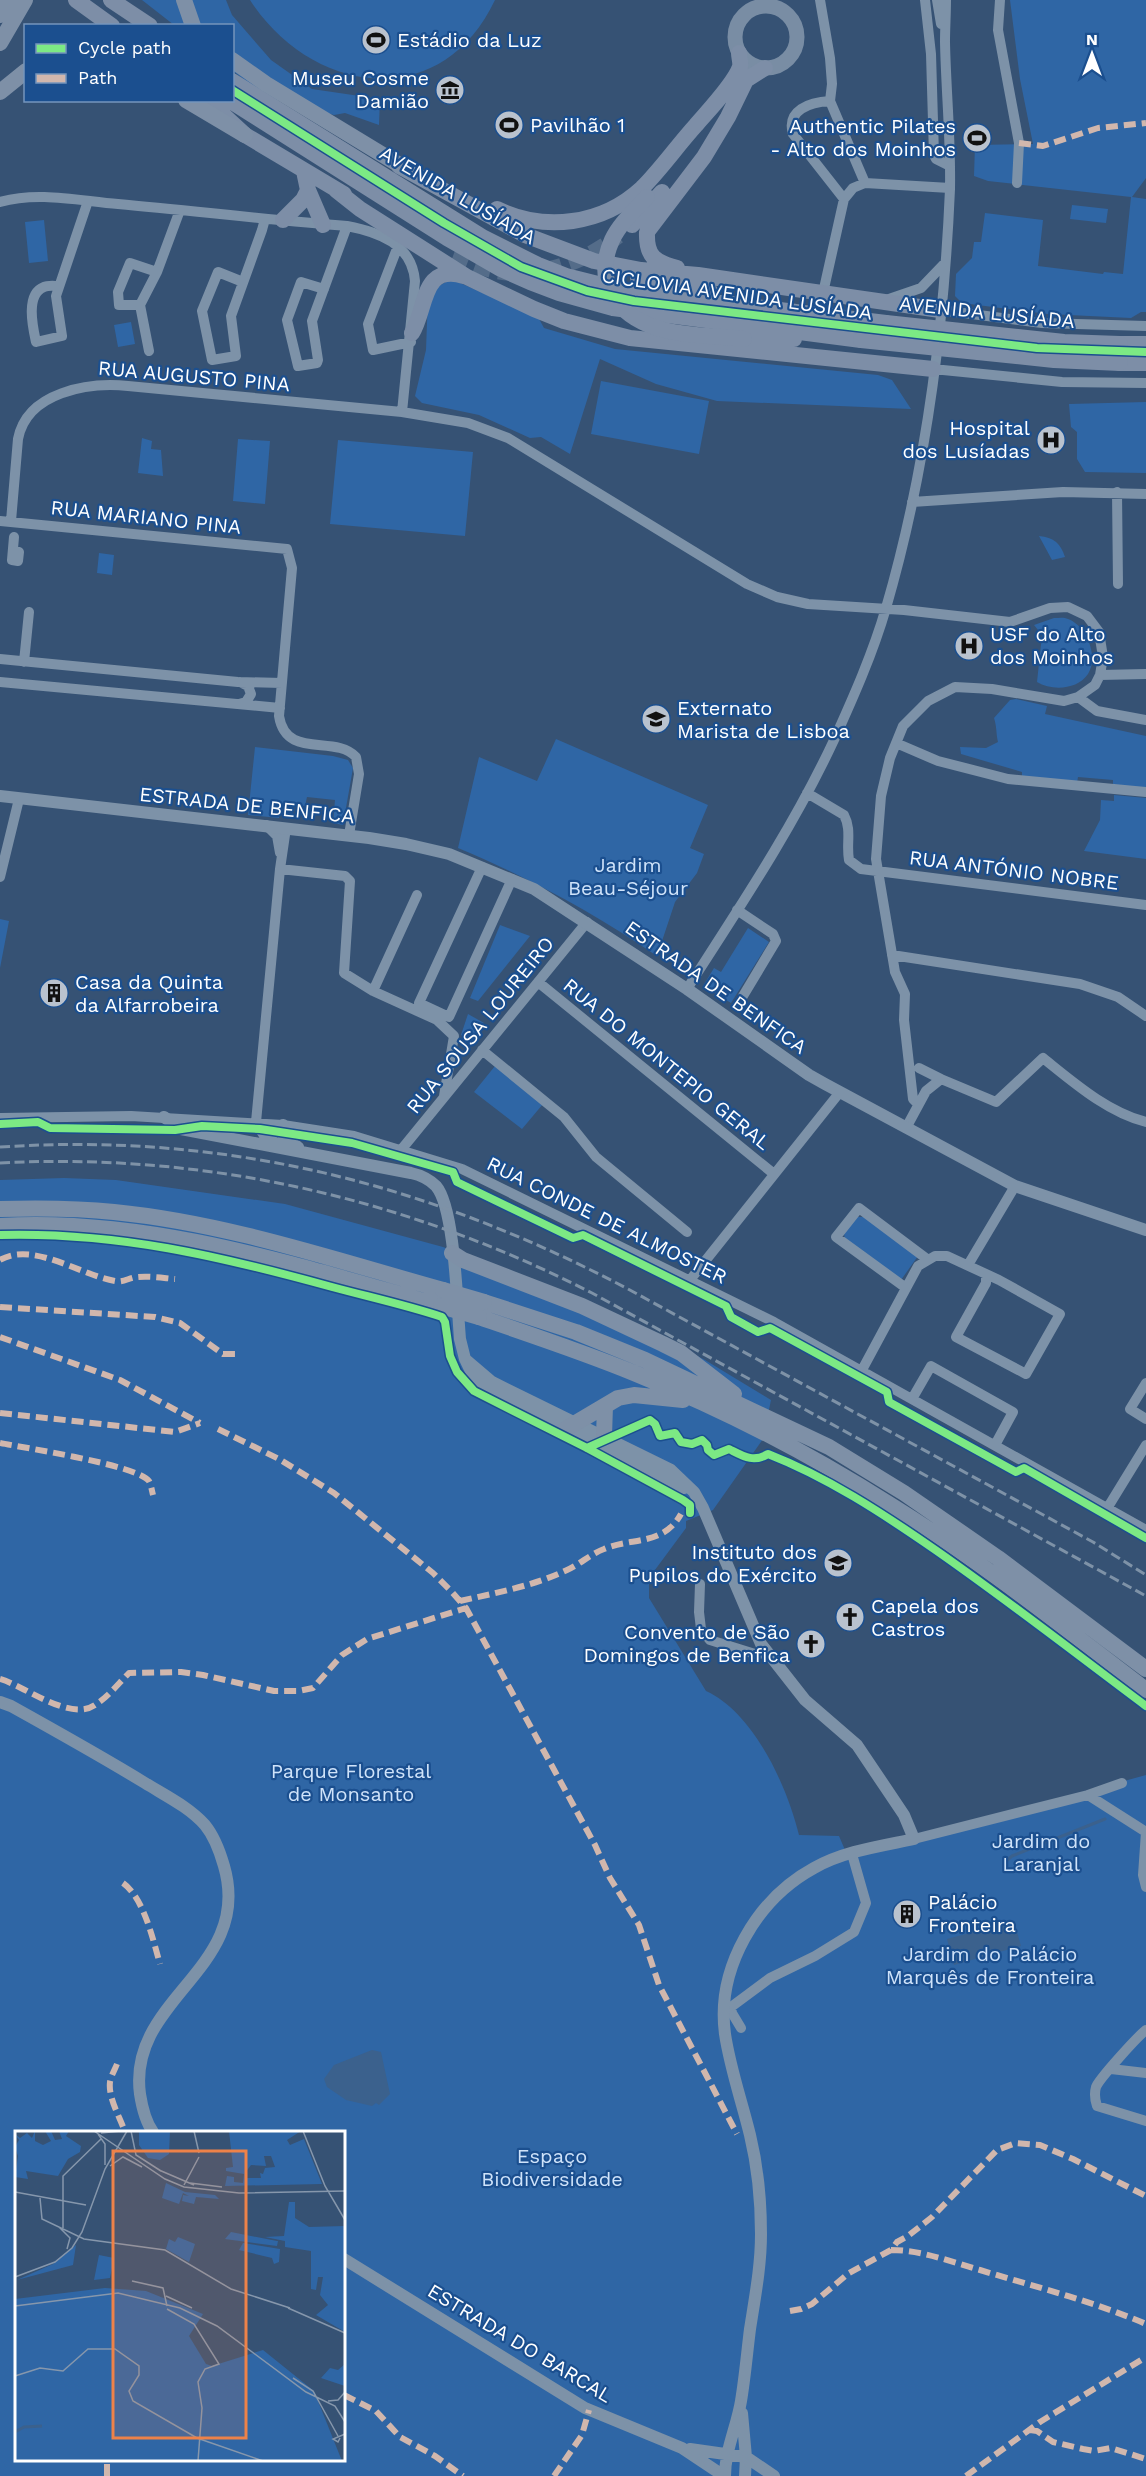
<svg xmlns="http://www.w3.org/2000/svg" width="1146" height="2476" viewBox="0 0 1146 2476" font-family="'Work Sans',sans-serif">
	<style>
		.green { fill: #2f66a5; fill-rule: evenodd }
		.water { fill: #3b618d }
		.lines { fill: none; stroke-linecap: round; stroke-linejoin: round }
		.stream { stroke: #3b618d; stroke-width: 3 }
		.primary-tunnel { stroke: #546c89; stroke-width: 16; stroke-dasharray: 16 8; stroke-linecap: butt }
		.minor { stroke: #7d92a8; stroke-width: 10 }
		.tertiary { stroke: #7d92a8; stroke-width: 12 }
		.secondary { stroke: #798da4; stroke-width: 15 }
		.primary { stroke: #7d8ea7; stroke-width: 16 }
		.trunk { stroke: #7e90a7; stroke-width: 16 }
		.rail { stroke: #7e92a7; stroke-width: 3; stroke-dasharray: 10 4.5; stroke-linecap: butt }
		.primary-bridge { stroke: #7d8ea7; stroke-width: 16 }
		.trunk-bridge { stroke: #7e90a7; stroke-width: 16 }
		.quiet { stroke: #d1b7ad; stroke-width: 6; stroke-dasharray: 12 6; stroke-linecap: butt }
		.cycleway-casing { stroke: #1b4f8f; stroke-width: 11 }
		.cycleway { stroke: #7ce984; stroke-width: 8 }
		.labels { text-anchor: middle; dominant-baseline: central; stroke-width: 4.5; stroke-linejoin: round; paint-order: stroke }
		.poi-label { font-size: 20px; fill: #fff; stroke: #1b4f8f; text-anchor: start }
		.street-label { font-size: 20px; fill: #fff; stroke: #1b4f8f }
		.park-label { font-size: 20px; fill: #cfe3fa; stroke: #1b4f8f }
		.inset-river { fill: none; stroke: #3b618d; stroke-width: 3 }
		.inset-road { fill: none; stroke: #8697ac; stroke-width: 1.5 }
		.view { fill: #ee8249; fill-opacity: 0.15; stroke: #ee8249; stroke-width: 3 }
		.inset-edge { fill: none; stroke: #fff; stroke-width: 3 }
	</style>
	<rect width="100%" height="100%" fill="#365274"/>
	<!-- green -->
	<path class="green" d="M142 0H226L232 15 271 60 312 89 380 99 379 125 345 113 334 115 264 96 233 71 232 26 174 25Z
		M250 0H495C441 114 312 95 250 0Z
		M1010 0H1146V178L1132 197 1146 199V312H1141L1131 318 1048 314 962 303 955 296 956 274 972 258 974 242H981L985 213 1043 220 1038 266 1103 274 1104 272 1123 274 1131 197 988 181 974 176 975 145 1033 144 1020 79Z
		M1072 205 1108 209 1106 223 1070 219Z
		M44 220 48 261 29 263 25 222Z
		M451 279 538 317 544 328 615 349 878 375 892 380 911 409 717 401 656 384 600 359 570 454 541 437 530 438 479 415 422 403 415 396 426 350 428 296 432 290Z
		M131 322 135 344 118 347 114 325Z
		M601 381 709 401 699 454 591 434Z
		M1146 402V473L1085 472 1077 459V432L1071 427 1069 404Z
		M142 438 152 441 151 449 161 450 163 476 138 473Z
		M238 439 270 441 265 504 233 501Z
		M338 440 473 452 465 536 330 524Z
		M1039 536C1054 537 1061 544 1065 557L1052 560Z
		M99 553 114 555 112 575 97 573Z
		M1054 618C1059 618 1064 617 1068 619 1087 626 1099 657 1088 674 1077 690 1052 691 1037 682L1042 635 1034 625Z
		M1016 699 1047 706 1045 714 1146 736V788L1113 787V780L1078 777 1077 783 1022 778V772L961 754 960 747 986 748 998 742C996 734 997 727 994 718L1010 700Z
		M556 739 708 805 690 848 704 854 697 873 675 902 657 956C594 913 528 877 458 848L479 757 537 781Z
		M255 747 333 756 348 760 353 768 343 825 333 823 335 800 307 797 305 806 280 804 279 818 248 815Z
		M1114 795 1146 798V859L1084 851 1100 820 1101 800 1114 801Z
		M0 919 9 921 0 968Z
		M500 925 530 936 478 1001 470 998Z
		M748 928 769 942 731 1003 703 986 714 968 721 972Z
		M468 1014 484 1023 471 1041 461 1035Z
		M495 1066 543 1104 522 1129 474 1092Z
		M64 1178 116 1180 285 1204 443 1247 488 1263 642 1327 705 1360 771 1400 763 1439 713 1510 686 1521V1528L649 1578V1598L706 1691C754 1713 787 1786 799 1835L839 1836 848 1857 1146 1775V2476H0V1180ZM16 2132H344V2460H16Z
		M857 1217H866L918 1256 901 1280 845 1241 844 1232Z"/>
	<!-- water -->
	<path class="water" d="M1014 1921 1021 1946 954 1965 947 1939Z
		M372 2050 381 2052 390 2094 379 2105 376 2103 372 2106 346 2100 327 2087 324 2079 334 2065Z"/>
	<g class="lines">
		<!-- stream -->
		<path class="stream" d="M1005 1862 1012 1856 1105 1819"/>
		<!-- primary-tunnel -->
		<path class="primary-tunnel" d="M453 256C464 260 476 265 488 269 533 281 582 264 618 236"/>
		<!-- minor -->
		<path class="minor" d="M820 0 830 58 832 84 830 101 865 183
			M925 0 931 54 934 155 936 159 950 166
			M937 0 941 24
			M1000 0 998 30 1019 143 1017 183
			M830 101C810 102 786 110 793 134L844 199 853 188 865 183 950 188
			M0 202C38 191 80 201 118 204 195 211 271 220 347 226 379 232 412 244 415 281L402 412
			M398 246 368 324 373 350 411 342
			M243 282 218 272 202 311 212 360 236 356 231 316 262 230 265 219
			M59 286C54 286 48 285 44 287 25 294 33 328 36 342L62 336 56 296 88 201
			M324 289 301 282 287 320 298 366 317 363 318 360 312 321 347 226
			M823 293 844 199
			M886 300 921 288 945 263
			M140 305H119L118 292 130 263 157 272
			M940 310 1042 323 1146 326
			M149 351 140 305 157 272 180 210
			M933 369 1062 382 1146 383
			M1117 492 1118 584
			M912 502 1063 492 1146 494
			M0 521 287 549 292 568 279 716C286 760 335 734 356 757L359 774 349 835
			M11 521 18 439C27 392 88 382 128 386L402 412 468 423 508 438 747 584 777 597 808 604 904 610 1010 622 1050 608 1068 607 1087 616 1099 632 1103 657 1100 675 1095 685 1078 697 1064 701 992 689 955 687 928 701 903 726 890 758 881 796 876 859 895 972 905 994 904 1020 913 1099 918 1104
			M13 551 19 552 18 561 12 560 14 537
			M0 659 238 682 282 683
			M24 662 29 612
			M1100 675 1146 674
			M0 682 280 708
			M1078 697 1097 711 1146 720
			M239 704 246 702 251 694 248 686 240 682
			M896 743 938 761 1008 779 1146 792
			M807 793 844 815C852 830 846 844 849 860L861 869 1146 905
			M266 825 277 836 280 853
			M482 867 419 1003 449 1017 512 879
			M280 869 345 876 350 881 344 973 373 991 437 1020 454 1036 444 1096
			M0 877 19 799
			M737 910 773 934 776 941 743 996
			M892 955 1080 984 1118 997 1146 1016
			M538 982 774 1174
			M687 989C739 908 793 828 834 740 853 698 873 653 886 608 925 474 944 329 950 189 951 140 946 91 945 42 945 28 946 14 946 0
			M373 991 417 895
			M482 1050 564 1117 596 1157 687 1232
			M919 1068 941 1079
			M0 1118 131 1116 283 1125 354 1136 462 1169 774 1322 1146 1530
			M256 1122 280 869 286 828
			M906 1128 926 1091 941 1079 996 1102 1043 1058C1073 1082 1107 1112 1146 1122
			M401 1150 587 922
			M968 1265 1015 1186
			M690 1280 840 1092
			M906 1288 836 1237 859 1208 927 1259
			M862 1370 918 1266 935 1256H947L999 1280 1060 1314 1026 1374 956 1337 986 1283V1275
			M1146 1383 1130 1409 1146 1419
			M912 1399 931 1366 1013 1412 995 1445
			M1108 1507 1146 1445
			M700 1584 699 1612 701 1629 710 1640 755 1654 767 1653
			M1088 1795 1146 1832
			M1146 1832 1143 1875 1146 1887
			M914 1839 1088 1795 1122 1783
			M724 2007H731L770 1978 815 1956 854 1932 866 1903 852 1854
			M731 2007 732 2013 741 2028
			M1146 2030C1137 2037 1099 2079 1096 2087 1094 2094 1095 2100 1097 2106L1146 2121
			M1111 2069 1146 2073"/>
		<!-- tertiary -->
		<path class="tertiary" d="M0 796 369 838 406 844 449 854 534 889 687 989 809 1075 825 1084 1015 1186 1146 1230
			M164 1117 181 1129 411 1173C420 1175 429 1179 436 1186 455 1208 457 1306 460 1339L465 1359 476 1382 518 1406 684 1488
			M256 1122 267 1138 280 1146
			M283 1125C281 1139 286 1141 298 1147
			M465 1359 492 1382 671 1470 694 1492 703 1508 761 1644 805 1700 857 1745 904 1815 914 1839C881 1846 844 1851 814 1868 757 1899 716 1968 725 2034 730 2068 742 2102 750 2135 758 2168 761 2201 761 2234 761 2266 755 2297 750 2329 747 2353 745 2377 741 2401 737 2426 725 2450 725 2476
			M0 1702 11 1706C56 1731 101 1756 145 1783 166 1796 189 1807 205 1825 214 1836 220 1852 224 1866 254 1969 127 1998 140 2094 142 2107 145 2121 153 2132
			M344 2259 585 2408 682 2448 724 2476
			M742 2413 746 2457 745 2476
			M690 2449 746 2457 774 2476"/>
		<!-- secondary -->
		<path class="secondary" d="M735 37a31 31 0 1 1 62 0a31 31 0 1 1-62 0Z"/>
		<!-- primary -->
		<path class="primary" d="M76 0 112 26
			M111 0 150 26
			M232 81 484 238 538 265 566 276 626 291 886 323
			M207 100 245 135 344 194
			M229 100 447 238 501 269 530 282 559 293 613 308 861 340
			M399 166 525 235 594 261 641 270 698 275 940 310
			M304 171 308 190 323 225
			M336 190 360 209 467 277 534 309 564 321 630 338 933 369
			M497 209C545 232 602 225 642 188 661 169 677 146 696 125 708 111 734 84 740 67 741 63 739 57 739 53
			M283 220 303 200 308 190
			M632 225 662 192
			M677 268C655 262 646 257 647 232L704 157 728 117 746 80 765 68
			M638 278 710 291
			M412 333C427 309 421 263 464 276
			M744 339H794
			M1120 344H1146
			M1120 363H1146"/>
		<!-- trunk -->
		<path class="trunk" d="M184 0 193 26
			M0 15 9 0
			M0 43 25 0
			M232 60 266 84 411 172
			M0 92 26 71
			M186 100 245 135
			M0 1209C38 1208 76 1208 114 1212 226 1223 335 1260 443 1290
			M0 1226C151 1217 297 1266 441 1306
			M452 1253 463 1260 582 1306 663 1344 681 1353 734 1394
			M484 1302 576 1332 645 1360 829 1447 904 1493 998 1558 1146 1669
			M479 1317C531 1335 583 1352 634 1373 723 1409 811 1454 892 1506 981 1561 1063 1627 1146 1690
			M564 1430 618 1398 634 1395 683 1400
			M604 1436 605 1406"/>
		<!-- rail -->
		<path class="rail" d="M0 1147C227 1132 429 1184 628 1289L1093 1542 1146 1575
			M0 1163C207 1152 408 1199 592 1293L1146 1596"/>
		<!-- primary-bridge -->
		<path class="primary-bridge" d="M647 197C635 210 620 223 612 240 593 282 617 315 657 328 681 336 719 336 744 339
			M886 323 1064 342 1120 344
			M861 340 1054 360 1120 363"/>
		<!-- trunk-bridge -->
		<path class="trunk-bridge" d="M443 1290 484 1302
			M441 1306 479 1317"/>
		<!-- quiet -->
		<path class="quiet" d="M1019 143 1043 146 1098 128 1146 123
			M0 1260C33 1241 80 1275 115 1281 123 1283 130 1277 138 1277 150 1276 163 1278 175 1279
			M0 1307 155 1317 180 1323 223 1354H236
			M0 1337 120 1380 200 1423
			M0 1413 175 1432 200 1423
			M218 1429 279 1459 334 1493 433 1573 452 1592 466 1608 595 1845 610 1878 639 1925 659 1985 737 2134
			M0 1443C25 1448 137 1465 149 1481 151 1485 152 1491 153 1495
			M460 1601C496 1593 533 1586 567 1570 580 1564 591 1554 604 1549 633 1537 663 1546 681 1514
			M0 1679C25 1686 70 1722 95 1705 108 1697 118 1684 129 1673L181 1672 203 1675 274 1691H298L313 1688 342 1655 367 1639 466 1608
			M123 1883C144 1898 153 1940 160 1964
			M117 2064C115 2069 111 2076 110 2082 108 2098 120 2117 125 2132
			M891 2250C922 2250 951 2262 980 2270 1036 2287 1092 2301 1146 2324
			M790 2311 801 2309 812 2304 849 2273 891 2250 897 2242 908 2236 932 2217 997 2150 1016 2143 1040 2145 1073 2159 1146 2196
			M344 2395 376 2411 400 2437 435 2456 463 2476
			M1030 2430 1037 2431 1053 2442 1083 2449 1094 2451 1111 2448 1146 2459
			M107 2476V2460
			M554 2476 582 2435 589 2410
			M966 2476 1040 2422 1146 2357"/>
		<!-- cycleway casing -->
		<g class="cycleway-casing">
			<path id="cycleway" d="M232 90 444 223 521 267 587 291 634 301 1037 348 1146 352
				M0 1124 38 1122 50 1128 175 1130 202 1126 260 1129 352 1143 453 1172 457 1182 573 1238 583 1235 726 1306 731 1317 758 1332 770 1328 887 1392 889 1402 1016 1472 1024 1468 1146 1538
				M0 1235C118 1232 219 1256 332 1287 369 1297 406 1305 442 1317L445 1322 450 1356 457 1372 474 1391 587 1448 683 1500 690 1505V1513
				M587 1448 650 1420 655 1424 660 1436 675 1433 681 1442 692 1444 702 1440 707 1445 708 1450 714 1455 729 1449C743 1456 753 1463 768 1454 827 1477 882 1513 934 1549 1006 1599 1075 1653 1146 1706"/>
		</g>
		<!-- cycleway -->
		<use href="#cycleway" class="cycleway"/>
	</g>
	<!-- icons -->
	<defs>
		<g id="stadium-disc" transform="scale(1.5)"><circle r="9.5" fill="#b9c2ce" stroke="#1b4f8f"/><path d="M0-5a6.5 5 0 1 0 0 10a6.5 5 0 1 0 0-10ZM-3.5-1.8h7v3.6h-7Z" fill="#111"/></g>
		<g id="museum-disc" transform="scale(1.5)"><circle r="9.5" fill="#b9c2ce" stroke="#1b4f8f"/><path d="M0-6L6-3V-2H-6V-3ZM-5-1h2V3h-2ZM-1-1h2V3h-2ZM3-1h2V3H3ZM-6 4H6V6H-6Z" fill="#111"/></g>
		<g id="hospital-disc" transform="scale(1.5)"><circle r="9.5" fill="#b9c2ce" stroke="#1b4f8f"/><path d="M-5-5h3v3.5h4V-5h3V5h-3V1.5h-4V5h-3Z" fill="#111"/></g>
		<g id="school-disc" transform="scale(1.5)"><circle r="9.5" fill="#b9c2ce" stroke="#1b4f8f"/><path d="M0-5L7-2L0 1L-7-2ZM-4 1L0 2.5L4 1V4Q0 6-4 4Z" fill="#111"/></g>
		<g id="building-disc" transform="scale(1.5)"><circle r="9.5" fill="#b9c2ce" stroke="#1b4f8f"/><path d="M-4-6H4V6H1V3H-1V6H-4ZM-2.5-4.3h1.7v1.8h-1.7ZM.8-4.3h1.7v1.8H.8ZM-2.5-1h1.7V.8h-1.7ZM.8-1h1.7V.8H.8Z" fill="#111"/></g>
		<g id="church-disc" transform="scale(1.5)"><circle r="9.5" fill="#b9c2ce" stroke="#1b4f8f"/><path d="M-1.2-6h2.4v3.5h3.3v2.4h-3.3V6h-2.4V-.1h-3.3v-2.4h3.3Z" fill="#111"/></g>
	</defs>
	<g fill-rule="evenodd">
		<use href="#stadium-disc" x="376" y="40"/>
		<use href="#museum-disc" x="450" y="90"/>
		<use href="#stadium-disc" x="509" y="125"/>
		<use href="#stadium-disc" x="977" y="138"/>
		<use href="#hospital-disc" x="1051" y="440"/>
		<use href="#hospital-disc" x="969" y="646"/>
		<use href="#school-disc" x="656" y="719"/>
		<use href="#building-disc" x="54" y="993"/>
		<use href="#school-disc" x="838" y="1563"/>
		<use href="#church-disc" x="850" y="1617"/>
		<use href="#church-disc" x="811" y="1644"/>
		<use href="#building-disc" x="907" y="1914"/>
	</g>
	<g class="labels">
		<!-- poi labels -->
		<g class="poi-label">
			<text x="397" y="40">Estádio da Luz</text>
			<text x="429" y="78" text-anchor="end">Museu Cosme<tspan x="429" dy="23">Damião</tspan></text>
			<text x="530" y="125">Pavilhão 1</text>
			<text x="956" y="126" text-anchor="end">Authentic Pilates<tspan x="956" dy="23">- Alto dos Moinhos</tspan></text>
			<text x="1030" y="428" text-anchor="end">Hospital<tspan x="1030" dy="23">dos Lusíadas</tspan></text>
			<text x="990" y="634">USF do Alto<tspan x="990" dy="23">dos Moinhos</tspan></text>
			<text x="677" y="708">Externato<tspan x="677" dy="23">Marista de Lisboa</tspan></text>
			<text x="75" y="982">Casa da Quinta<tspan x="75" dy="23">da Alfarrobeira</tspan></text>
			<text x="817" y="1552" text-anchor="end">Instituto dos<tspan x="817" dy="23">Pupilos do Exército</tspan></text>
			<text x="871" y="1606">Capela dos<tspan x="871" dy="23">Castros</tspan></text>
			<text x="790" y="1632" text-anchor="end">Convento de São<tspan x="790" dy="23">Domingos de Benfica</tspan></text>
			<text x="928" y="1902">Palácio<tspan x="928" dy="23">Fronteira</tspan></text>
		</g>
		<!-- street labels -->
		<g class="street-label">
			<text transform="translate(458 195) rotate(30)">AVENIDA LUSÍADA</text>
			<text transform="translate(737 294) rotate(8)">CICLOVIA AVENIDA LUSÍADA</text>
			<text transform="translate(987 312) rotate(6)">AVENIDA LUSÍADA</text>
			<text transform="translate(194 376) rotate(5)">RUA AUGUSTO PINA</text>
			<text transform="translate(146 517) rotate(6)">RUA MARIANO PINA</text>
			<text transform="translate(247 805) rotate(6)">ESTRADA DE BENFICA</text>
			<text transform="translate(1014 870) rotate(7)">RUA ANTÓNIO NOBRE</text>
			<text transform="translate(716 987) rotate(35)">ESTRADA DE BENFICA</text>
			<text transform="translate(480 1025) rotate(-51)">RUA SOUSA LOUREIRO</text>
			<text transform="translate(667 1064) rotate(39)">RUA DO MONTEPIO GERAL</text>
			<text transform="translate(607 1220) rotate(26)">RUA CONDE DE ALMOSTER</text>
			<text transform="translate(520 2343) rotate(31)">ESTRADA DO BARCAL</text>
		</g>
		<!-- park labels -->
		<g class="park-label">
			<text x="628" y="865">Jardim<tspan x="628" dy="23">Beau-Séjour</tspan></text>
			<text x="351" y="1771">Parque Florestal<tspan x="351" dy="23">de Monsanto</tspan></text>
			<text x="1041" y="1841">Jardim do<tspan x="1041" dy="23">Laranjal</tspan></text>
			<text x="990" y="1954">Jardim do Palácio<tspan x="990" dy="23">Marquês de Fronteira</tspan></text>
			<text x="552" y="2156">Espaço<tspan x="552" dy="23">Biodiversidade</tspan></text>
		</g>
	</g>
	<!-- overview -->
	<g transform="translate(15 2131)">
		<rect width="330" height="330" fill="#365274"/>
		<path d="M20 0V10L28 14 36 10 30 0H36L40 9 47 8 44 0H54L51 5 66 15 65 21 53 28 43 45 11 40 13 48 0 46 3 25 0 16 4 9 0 3 5 7 12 2 17 7ZM124 0H155L154 23 145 29 133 27 124 14ZM214 0H286L272 9 275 14 289 8 307 53 210 55 212 45 219 46V51L228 52 229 43 211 40V37L218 36ZM249 25H256L260 36 250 37 248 43 245 42 246 47H232L230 42 236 34 251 35ZM151 52 170 61 200 64 204 68 181 66 179 73 167 70 168 64 174 65 168 62 164 73 147 67ZM274 71H280V87L294 96 330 95V201L301 184 313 174 305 164 308 146H303L301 159 296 158V120L270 116V110L250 106 269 105ZM216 101 262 110H263L262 115 210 108ZM163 106 180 113 174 131 151 118 154 108 160 111ZM228 112 265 118 264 131 259 133 257 127 224 119ZM61 114 58 134 2 149 38 133ZM84 124 99 127 95 147 79 149ZM90 157 131 160 188 183 174 205 191 233 197 235 248 219 299 260 327 330H0V168ZM330 233V255L306 247 315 237 323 239Z" fill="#2f66a5" fill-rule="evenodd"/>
		<path class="inset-river" d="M0 301 9 296 27 295"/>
		<path class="inset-road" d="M79 0 150 48 169 56 224 62 330 60M116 0 121 24 146 40M179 0 184 22M288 0 310 55 330 89M86 2 106 0M83 3 90 13V34M95 35 108 26 127 36M144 39 179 54M175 52 207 56M169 54 184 26M0 61 71 74M25 67 27 88 69 108 150 119 216 158 275 177M44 96 55 107 52 118M48 97V45L86 8M0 146 40 131 57 117 67 101 90 38 112 0M117 150 148 157 152 175M151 165 177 177M0 175 103 162 165 177 202 195 291 261 320 275 330 291M273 177 330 202M152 178 179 193 204 233 190 238 183 251 187 277 183 330M0 245 25 237 48 240 73 218H100L124 235V244L114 260 118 270 182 307 248 330M278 247 298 260 323 305M313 270 323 269 330 261M325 307 323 311 318 308 330 303"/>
		<path class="view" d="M98 20H231V307H98Z"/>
		<rect width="330" height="330" class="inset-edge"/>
	</g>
	<!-- legend -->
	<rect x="24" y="24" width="210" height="78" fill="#1b4f8f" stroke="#7695bc" stroke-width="1.5"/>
	<rect x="36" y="44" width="30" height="9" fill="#7ce984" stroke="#7695bc" stroke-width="1.5"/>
	<text x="78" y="54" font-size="18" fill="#ffffff">Cycle path</text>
	<rect x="36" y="74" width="30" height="9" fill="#d1b7ad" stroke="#7695bc" stroke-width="1.5"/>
	<text x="78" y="84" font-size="18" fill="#ffffff">Path</text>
	<!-- north arrow -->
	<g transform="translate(1092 54)" stroke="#1b4f8f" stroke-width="4.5" paint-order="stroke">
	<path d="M0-4.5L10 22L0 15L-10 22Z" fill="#ffffff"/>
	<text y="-9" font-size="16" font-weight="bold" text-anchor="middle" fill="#ffffff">N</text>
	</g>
</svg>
